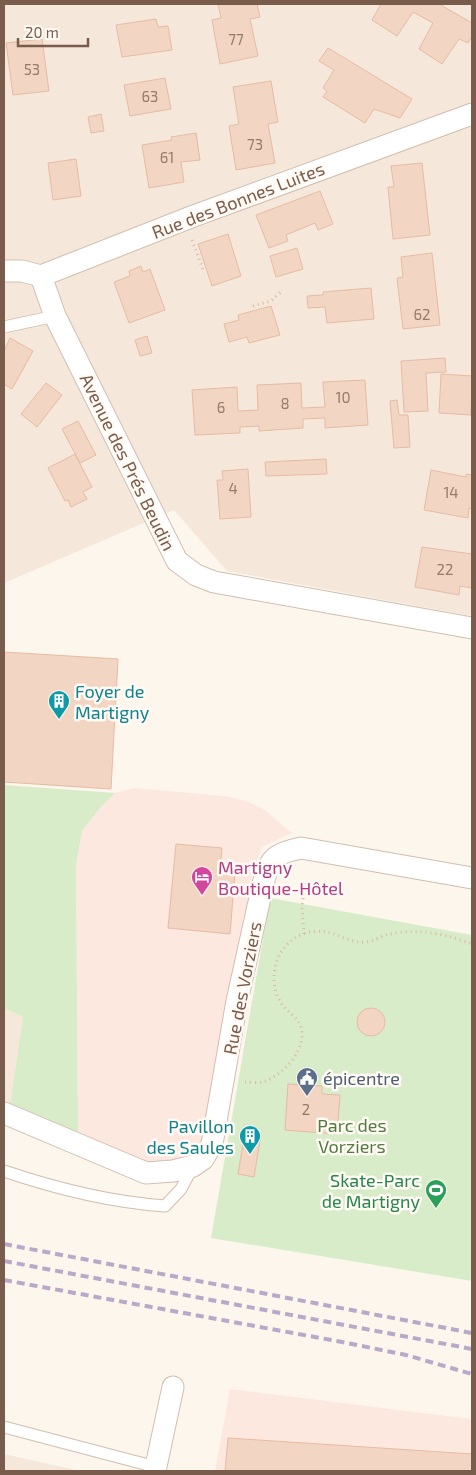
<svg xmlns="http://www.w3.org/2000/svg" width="476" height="1475" viewBox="0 0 476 1475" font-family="'Exo 2',sans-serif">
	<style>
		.residential { fill: #f5e8da }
		.commercial { fill: #fde8e0 }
		.green { fill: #d8ecc9 }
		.building { fill: #f3d5c3; stroke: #e6bba3 }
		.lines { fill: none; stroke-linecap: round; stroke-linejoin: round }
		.service-casing { stroke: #d1beb0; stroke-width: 13 }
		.minor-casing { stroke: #d1beb0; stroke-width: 23 }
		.path { stroke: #d9b8a5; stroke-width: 3; stroke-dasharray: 1 4; stroke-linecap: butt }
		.service { stroke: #fff; stroke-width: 11 }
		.minor { stroke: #fff; stroke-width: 21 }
		.rail { stroke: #b9a8c9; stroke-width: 4; stroke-dasharray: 8 5; stroke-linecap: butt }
		.labels { text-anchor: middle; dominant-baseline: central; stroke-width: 5; stroke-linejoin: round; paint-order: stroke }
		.number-label { font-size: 15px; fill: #987a6a }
		.street-label { font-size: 18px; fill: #7a5c4d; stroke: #fffaf3 }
		.culture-label { font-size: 18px; fill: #0d838f; stroke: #fffaf3; text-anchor: start }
		.hotel-label { font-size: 18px; fill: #b23c85; stroke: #fffaf3; text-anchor: start }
		.service-label { font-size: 18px; fill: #4e5e75; stroke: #fffaf3; text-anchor: start }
		.park-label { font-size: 18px; fill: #537a41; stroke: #fffaf3 }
		.leisure-label { font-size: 18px; fill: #27864d; stroke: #fffaf3; text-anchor: end }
	</style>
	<rect width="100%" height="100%" fill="#fdf6ec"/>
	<!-- residential -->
	<path class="residential" d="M4 4H472V616L227 571 174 510 4 583Z
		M4 1008 23 1017 10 1104 4 1102Z
		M4 1454 80 1471H4Z"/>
	<!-- commercial -->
	<path class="commercial" d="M135 788 224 796 247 801 265 810 292 833 262 847 252 874 228 1011 201 1145 192 1155 178 1161 151 1163 78 1134 76 865 82 831 100 808 115 793Z
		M230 1389 472 1419V1471H215Z"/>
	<!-- green -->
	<path class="green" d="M4 785 115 793 100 808 82 831 76 865 78 1134 10 1104 23 1017 4 1008Z
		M270 898 472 935V1281L211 1238Z"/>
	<!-- building -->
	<path class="building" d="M218 4H257L260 17 250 19 258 56 220 64 212 20 221 18Z
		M381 4H439L472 23V36L468 43 459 39 442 64 419 49 433 23 413 12 397 36 372 20Z
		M156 19 158 27 168 26 172 50 122 57 116 25Z
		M42 39 49 91 13 95 6 43Z
		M328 48 412 99 400 118 374 109 365 123 323 97 327 91 323 88 334 70 319 61Z
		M165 78 171 109 130 116 124 85Z
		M271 81 278 122 268 124 275 163 236 170 229 126 239 124 233 87Z
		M101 114 104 131 91 133 88 117Z
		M196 133 200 160 181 162 184 182 149 188 142 145 172 140 171 137Z
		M76 159 81 196 53 200 48 163Z
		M422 163 430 235 393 239 388 187H394L391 166Z
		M320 191 333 224 318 230 315 223 286 235 288 241 269 248 256 215Z
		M228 234 241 276 212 286 198 244Z
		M297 248 303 269 276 277 270 256Z
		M432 253 440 325 403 329 397 278 403 277 401 257Z
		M141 266 143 272 150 269 165 310 129 323 114 282 130 276 129 271Z
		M371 288 374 319 327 323 325 307 308 308 307 296 323 295V292Z
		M271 306 280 335 249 343 247 337 229 342 224 324 239 320 238 315Z
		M147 336 152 353 140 356 135 340Z
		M10 338 33 351 12 389 4 384V351Z
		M445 358 446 372 426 373 428 411 404 412 401 361Z
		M441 374 472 376 471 415 439 413Z
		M365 380 368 425 325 428V418L303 419V428L259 431V426L240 427V433L195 435 192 390 237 387 238 411 258 410 257 385 301 383 302 408 325 407 323 382Z
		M46 383 62 395 37 427 21 414Z
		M397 400 399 415H408L410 447 394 448 390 401Z
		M78 421 96 455 80 463 62 429Z
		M75 454 92 487 83 492 87 499 71 507 68 500 65 501 48 468Z
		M326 459 327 474 266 476 265 462Z
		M248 469 251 517 220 519 217 480H223L222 471Z
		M431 470 466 477V474L472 475V509L469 508 468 518 424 510Z
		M422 547 472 554V595V588L460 586 459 595 415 587Z
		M4 652 118 659 111 789 4 782Z
		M176 844 222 848 220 872 235 873 230 934 168 928Z
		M357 1022a14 14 0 1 1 28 0a14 14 0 1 1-28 0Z
		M288 1084 322 1086V1094L340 1095 337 1134 285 1130Z
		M245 1132 261 1135 254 1177 238 1174Z
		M228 1438 472 1454V1471H225Z"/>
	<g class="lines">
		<!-- service casing -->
		<g class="service-casing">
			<path id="service" d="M4 327 55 316
				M4 1171C57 1189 109 1202 165 1206L181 1189 193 1166
				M4 1427 156 1467"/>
		</g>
		<!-- minor casing -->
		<g class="minor-casing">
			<path id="minor" d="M4 271H22L41 276 191 217 472 114
				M41 276 55 316 177 561 196 575 214 582 472 628
				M4 1113 146 1173 173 1171 193 1166 203 1159 212 1144 237 1001 263 884C269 858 276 853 301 848L472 878
				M155 1471 173 1387"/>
		</g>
		<!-- path -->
		<path class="path" d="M192 240 204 272
			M253 306 271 301 282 291
			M304 934 302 907 305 882
			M245 1082C250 1082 258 1083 263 1082 284 1075 311 1046 299 1023 295 1015 286 1011 281 1003 266 979 276 944 303 934 333 924 342 944 366 942 375 941 382 935 391 934 418 928 446 934 472 944"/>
		<!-- service -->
		<use href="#service" class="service"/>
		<!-- minor -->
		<use href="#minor" class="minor"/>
		<!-- rail -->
		<path class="rail" d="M4 1244 472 1333
			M4 1261 472 1349
			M4 1280 342 1342 406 1355 472 1374"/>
	</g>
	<!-- icons -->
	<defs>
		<g id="building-pin" transform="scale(1.125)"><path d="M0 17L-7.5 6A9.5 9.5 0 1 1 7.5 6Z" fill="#0f9aa8" stroke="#fffaf3"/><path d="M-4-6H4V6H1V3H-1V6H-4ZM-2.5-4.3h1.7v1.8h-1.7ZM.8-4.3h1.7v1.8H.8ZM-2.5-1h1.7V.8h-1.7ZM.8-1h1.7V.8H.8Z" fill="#fff"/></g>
		<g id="hotel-pin" transform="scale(1.125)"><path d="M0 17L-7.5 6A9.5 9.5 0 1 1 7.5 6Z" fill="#d1479c" stroke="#fffaf3"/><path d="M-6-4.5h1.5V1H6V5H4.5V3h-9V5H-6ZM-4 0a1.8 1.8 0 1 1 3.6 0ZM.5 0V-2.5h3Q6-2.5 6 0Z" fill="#fff"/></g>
		<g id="civic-pin" transform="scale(1.125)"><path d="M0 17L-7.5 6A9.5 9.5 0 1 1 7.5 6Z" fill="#5c6f8a" stroke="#fffaf3"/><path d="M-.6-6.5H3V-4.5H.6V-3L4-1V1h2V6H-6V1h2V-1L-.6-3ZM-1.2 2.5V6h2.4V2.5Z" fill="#fff"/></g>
		<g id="stadium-pin" transform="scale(1.125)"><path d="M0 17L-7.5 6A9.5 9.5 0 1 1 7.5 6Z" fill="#2e9e5b" stroke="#fffaf3"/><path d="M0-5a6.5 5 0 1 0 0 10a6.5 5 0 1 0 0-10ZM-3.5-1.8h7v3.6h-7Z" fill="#fff"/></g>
	</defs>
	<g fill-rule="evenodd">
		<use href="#building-pin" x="59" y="701"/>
		<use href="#hotel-pin" x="202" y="877"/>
		<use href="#civic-pin" x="307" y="1078"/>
		<use href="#building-pin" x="250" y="1136"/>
		<use href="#stadium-pin" x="436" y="1190"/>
	</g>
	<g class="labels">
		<!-- number labels -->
		<g class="number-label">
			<text x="236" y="39">77</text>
			<text x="32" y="69">53</text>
			<text x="150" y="96">63</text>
			<text x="255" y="144">73</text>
			<text x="167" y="157">61</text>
			<text x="422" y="314">62</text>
			<text x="343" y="397">10</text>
			<text x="285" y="403">8</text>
			<text x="221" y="407">6</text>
			<text x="233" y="488">4</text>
			<text x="451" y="492">14</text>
			<text x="445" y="569">22</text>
			<text x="306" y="1109">2</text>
		</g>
		<!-- street labels -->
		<g class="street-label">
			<text transform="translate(238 200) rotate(-21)">Rue des Bonnes Luites</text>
			<text transform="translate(128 462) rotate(64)">Avenue des Prés Beudin</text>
			<text transform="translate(242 988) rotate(-79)">Rue des Vorziers</text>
		</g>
		<!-- culture labels -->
		<g class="culture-label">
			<text x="75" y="691">Foyer de<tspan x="75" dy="21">Martigny</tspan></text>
			<text x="234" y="1126" text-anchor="end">Pavillon<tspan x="234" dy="21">des Saules</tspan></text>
		</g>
		<!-- hotel labels -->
		<g class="hotel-label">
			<text x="218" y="867">Martigny<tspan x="218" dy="21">Boutique-Hôtel</tspan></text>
		</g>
		<!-- service labels -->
		<g class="service-label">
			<text x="323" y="1078">épicentre</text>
		</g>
		<!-- park labels -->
		<g class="park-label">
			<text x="352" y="1125">Parc des<tspan x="352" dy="21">Vorziers</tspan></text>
		</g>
		<!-- leisure labels -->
		<g class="leisure-label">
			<text x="420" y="1180">Skate-Parc<tspan x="420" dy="21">de Martigny</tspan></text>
		</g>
	</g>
	<!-- border -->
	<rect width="476" height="1475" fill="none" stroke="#7a5c4d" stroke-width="10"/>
	<!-- scale -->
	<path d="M18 38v8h70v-8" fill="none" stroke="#7a5c4d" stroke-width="2.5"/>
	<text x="25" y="38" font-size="15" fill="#7a5c4d" stroke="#fffaf3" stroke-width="4" paint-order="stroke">20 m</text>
</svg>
